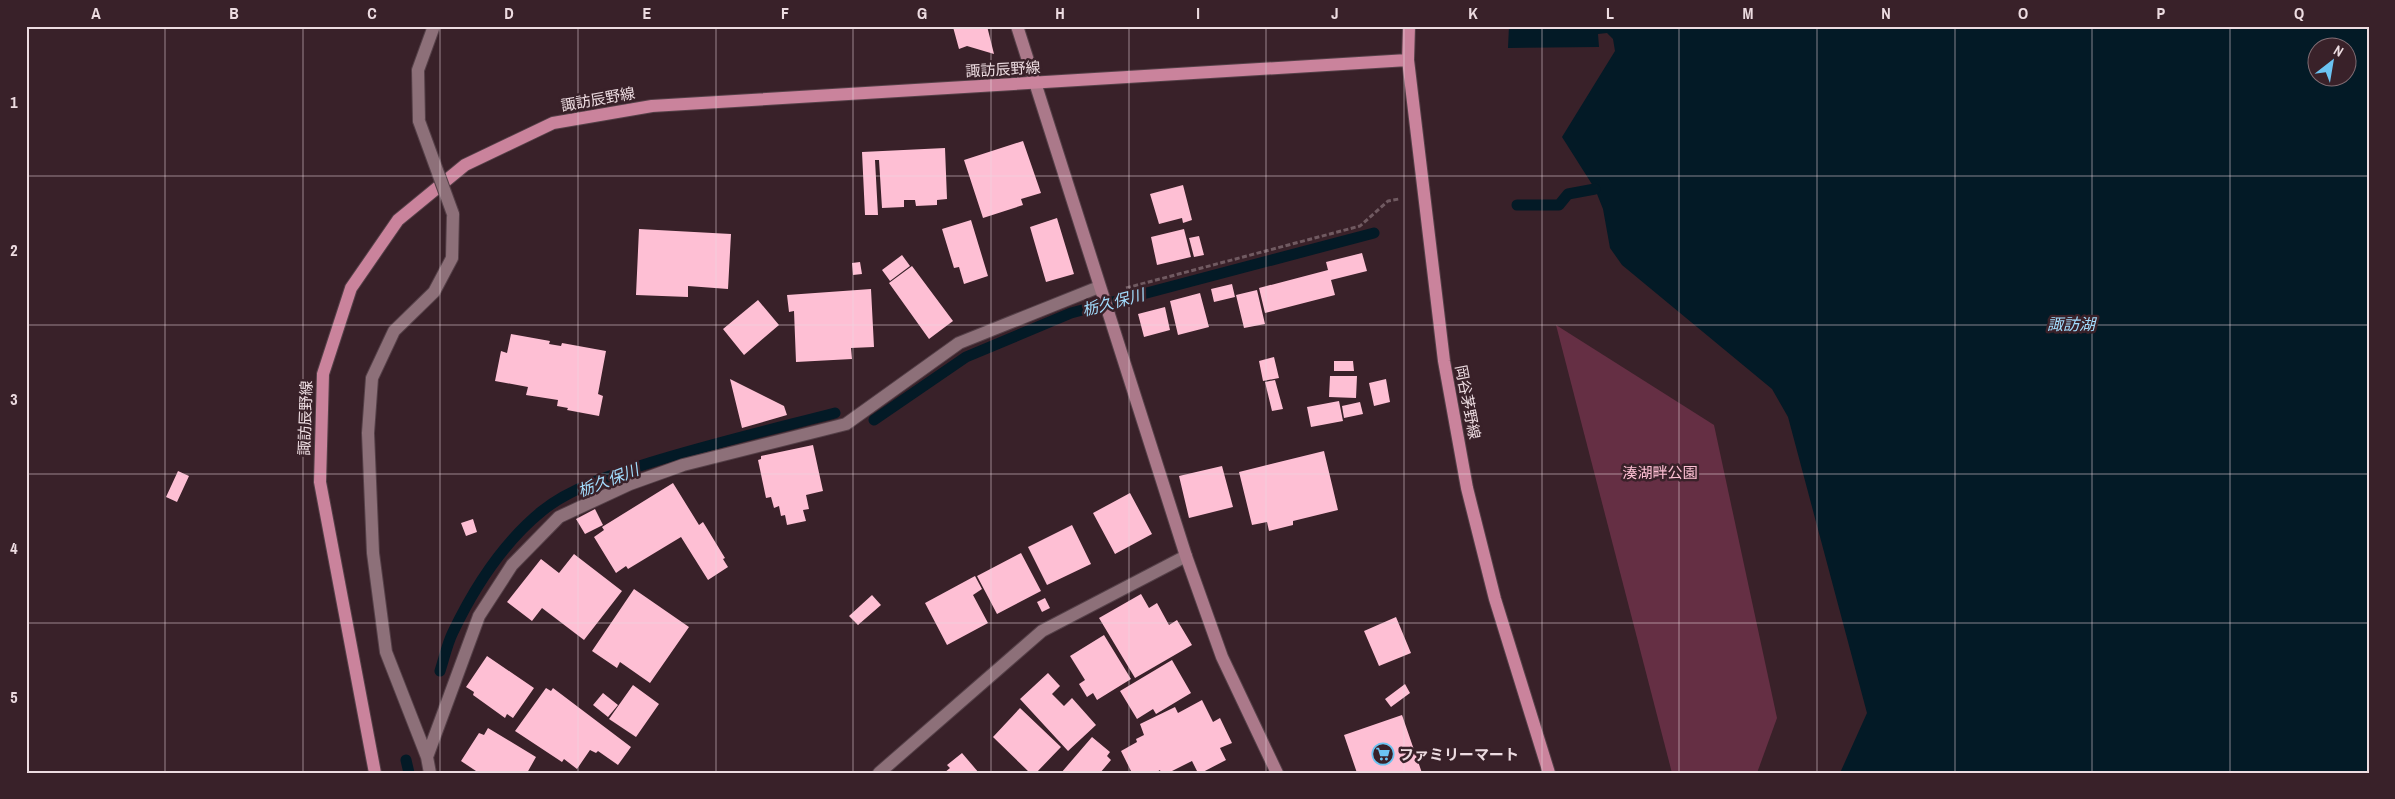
<svg xmlns="http://www.w3.org/2000/svg" width="2395" height="799" viewBox="0 0 2395 799" font-family="'Archivo Narrow','Noto Sans JP',sans-serif">
	<style>
		.green { fill: #652f44 }
		.water { fill: #031a26; fill-rule: evenodd }
		.lines { fill: none; stroke-linecap: round; stroke-linejoin: round }
		.stream { stroke: #031a26; stroke-width: 11 }
		.building { fill: #febfd4 }
		.street-casing { stroke: #554048; stroke-width: 14 }
		.secondary-casing { stroke: #554048; stroke-width: 14 }
		.primary-casing { stroke: #554048; stroke-width: 14 }
		.path { stroke: #705a61; stroke-width: 3; stroke-dasharray: 5 2.5; stroke-linecap: butt }
		.street { stroke: #8d7079; stroke-width: 12 }
		.secondary { stroke: #ab798a; stroke-width: 12 }
		.primary { stroke: #ca839c; stroke-width: 12 }
		.street-bridge-casing { stroke: #554048; stroke-width: 14; stroke-linecap: butt }
		.street-bridge { stroke: #8d7079; stroke-width: 12 }
		.grid { fill: none; stroke: #eddce1; stroke-width: 1; stroke-opacity: 0.55 }
		.labels { text-anchor: middle; dominant-baseline: central; stroke-width: 5; stroke-linejoin: round; paint-order: stroke }
		.street-label { font-size: 15px; fill: #eddce1; stroke: #392129 }
		.park-label { font-size: 15px; fill: #fec0d4; stroke: #392129 }
		.poi-label { font-size: 15px; font-weight: bold; fill: #eddce1; stroke: #392129; text-anchor: start }
		.water-label { font-size: 16px; font-style: italic; fill: #a2dcfd; stroke: #392129 }
		.neatline { fill: none; stroke: #eddce1; stroke-width: 2 }
		.grid-label { font-size: 16px; text-anchor: middle; font-weight: bold; fill: #eddce1 }
	</style>
	<rect width="100%" height="100%" fill="#392129"/>
	<!-- green -->
	<path class="green" d="M1556 325 1714 425 1777 718 1757 773H1672Z"/>
	<!-- water -->
	<path class="water" d="M1509 26H2369V773H1840L1867 713 1788 417 1772 389 1622 265 1610 248 1603 209 1595 189 1562 137 1615 51 1613 39 1607 33 1598 34 1599 47 1508 48ZM2318 48H2348V78H2318Z"/>
	<g class="lines">
		<!-- stream -->
		<path class="stream" d="M1517 205H1559L1568 194 1595 189
			M874 420 966 357 1071 313 1374 233
			M440 671C444 659 447 644 453 632 474 588 504 542 542 511 570 488 614 474 649 463 710 444 773 429 835 413
			M406 760 409 773"/>
	</g>
	<!-- building -->
	<path class="building" d="M957 26H987L994 54 967 46 959 49 953 27Z
		M1023 141 1041 193 1021 199 1023 205 983 218 964 160Z
		M945 148 947 199 937 200V205L916 206 915 200H904V207L882 208 879 160H875L878 215H865L862 152Z
		M1183 185 1192 220 1183 223 1182 218 1159 224 1150 194Z
		M1057 218 1074 274 1046 282 1030 227Z
		M971 220 988 276 964 284 959 267 954 268 942 229Z
		M639 229 731 234 728 289 688 286V297L636 295Z
		M1184 229 1191 257 1157 265 1151 237Z
		M1199 236 1204 255 1194 257 1189 238Z
		M1362 253 1367 271 1331 280 1335 295 1265 313 1259 288 1328 270 1326 262Z
		M902 255 910 266 890 281 882 270Z
		M860 262 862 274 853 275 852 263Z
		M912 266 953 321 929 339 889 283Z
		M1232 284 1235 297 1214 302 1211 289Z
		M871 289 874 347 851 348 852 359 796 362 794 311 789 312 787 295Z
		M1257 290 1265 324 1244 328 1236 295Z
		M1200 293 1209 327 1178 335 1170 301Z
		M758 300 779 325 744 355 723 329Z
		M1165 307 1170 330 1144 337 1138 314Z
		M511 334 550 341 549 344 561 346 562 343 606 351 598 394 603 396 599 416 567 410 568 408 557 406 558 400 526 395 528 387 495 381 501 351 507 353Z
		M1274 357 1279 378 1263 381 1259 361Z
		M1334 361H1353L1354 371H1334Z
		M1330 376H1357L1356 398 1329 397Z
		M730 379 784 406 787 415 742 428Z
		M1386 379 1390 402 1374 406 1369 383Z
		M1275 380 1283 409 1272 411 1265 382Z
		M1339 401 1343 421 1311 427 1307 407Z
		M1360 402 1363 414 1344 418 1342 406Z
		M813 445 823 491 806 495 809 509 803 510 806 521 787 525 785 515 781 516 779 506 774 508 771 497 766 498 758 460 761 459V456Z
		M1324 451 1338 510 1293 521V525L1269 531 1267 522 1252 525 1239 472Z
		M1222 466 1233 507 1189 518 1179 476Z
		M178 471 189 476 177 502 166 497Z
		M673 483 699 525 703 522 725 558 723 559 728 567 708 580 681 537 628 569 626 566 616 573 594 537 604 530 602 527Z
		M1130 493 1152 534 1115 554 1093 513Z
		M595 509 603 525 585 534 576 519Z
		M473 519 477 532 466 536 461 523Z
		M1072 525 1091 564 1047 585 1028 547Z
		M1021 553 1041 591 997 614 977 576Z
		M574 554 622 591 584 640 542 608 532 621 507 602 541 559 559 573Z
		M975 576 982 589 973 595 988 623 947 645 925 603Z
		M634 589 689 627 650 683 620 662 617 668 592 651Z
		M1141 594 1149 608 1157 603 1169 625 1177 620 1192 645 1135 678 1099 618Z
		M872 595 881 605 858 625 849 616Z
		M1045 598 1050 608 1042 612 1037 602Z
		M1396 617 1411 653 1379 666 1364 631Z
		M1104 635 1131 679 1097 700 1093 693 1087 697 1079 684 1085 680 1070 656Z
		M487 656 534 688 513 718 507 714 505 718 473 695 474 692 466 687Z
		M1172 660 1191 693 1156 714 1153 709 1137 719 1120 691Z
		M1048 673 1060 686 1052 694 1064 706 1072 698 1096 725 1068 751 1020 699Z
		M1405 684 1410 693 1391 707 1385 699Z
		M633 685 659 704 636 737 609 719Z
		M546 688 551 691 553 688 631 747 618 765 598 751 596 753 590 750 577 769 564 759 562 762 515 731Z
		M603 693 618 705 608 717 593 705Z
		M1202 700 1213 722 1220 718 1232 743 1220 748 1226 760 1201 773H1198L1192 761 1168 773H1161L1160 770 1155 773H1132L1121 751 1137 742 1136 739 1144 735 1140 724 1175 707 1178 713Z
		M1020 708 1061 747 1036 773H1030L993 737Z
		M1402 715 1422 773H1357L1344 735Z
		M488 728 536 757 527 773H479L461 761 479 733 484 735Z
		M1092 737 1110 752 1107 756 1111 760 1100 773H1061Z
		M962 753 979 773H944L950 768 947 765Z"/>
	<g class="lines">
		<!-- street casing -->
		<g class="street-casing">
			<path id="street" d="M419 121 418 70 434 26
				M427 757 479 616 512 565 559 517 630 484 683 465 846 424 959 343 1099 287
				M430 773 427 757 386 652 373 553 368 433 372 378 394 331 434 292 452 258 453 214
				M879 773 1042 631 1186 556"/>
		</g>
		<!-- secondary casing -->
		<g class="secondary-casing">
			<path id="secondary" d="M1017 26 1186 556 1222 657 1277 773"/>
		</g>
		<!-- primary casing -->
		<g class="primary-casing">
			<path id="primary" d="M1409 26 1408 60 1444 361 1467 488 1495 599 1549 773
				M375 773 320 482 323 374 351 288 398 220 465 165 553 123 652 106 1408 60"/>
		</g>
		<!-- path -->
		<path class="path" d="M1126 288 1360 226 1388 201 1399 199"/>
		<!-- street -->
		<use href="#street" class="street"/>
		<!-- secondary -->
		<use href="#secondary" class="secondary"/>
		<!-- primary -->
		<use href="#primary" class="primary"/>
		<!-- street-bridge casing -->
		<g class="street-bridge-casing">
			<path id="street-bridge" d="M419 121 453 214"/>
		</g>
		<!-- street-bridge -->
		<use href="#street-bridge" class="street-bridge"/>
	</g>
	<!-- grid -->
	<path class="grid" d="M165 26V773M303 26V773M440 26V773M578 26V773M716 26V773M853 26V773M991 26V773M1129 26V773M1266 26V773M1404 26V773M1542 26V773M1679 26V773M1817 26V773M1955 26V773M2092 26V773M2230 26V773M26 176H2369M26 325H2369M26 474H2369M26 623H2369"/>
	<!-- icons -->
	<defs>
		<g id="supermarket-ring" transform="scale(1.125)"><circle r="9.5" fill="#392129" stroke="#6bc3f2" stroke-width="1.5"/><path d="M-6-5.5h2.5l.6 2H6L4.5 2H-2.5L-4.4-4H-6ZM-1.5 3.2a1.3 1.3 0 1 0 .1 0ZM3 3.2a1.3 1.3 0 1 0 .1 0Z" fill="#6bc3f2"/></g>
	</defs>
	<g fill-rule="evenodd">
		<use href="#supermarket-ring" x="1383" y="754"/>
	</g>
	<g class="labels">
		<!-- street labels -->
		<g class="street-label">
			<text transform="translate(1003 69) rotate(-3)">諏訪辰野線</text>
			<text transform="translate(598 99) rotate(-10)">諏訪辰野線</text>
			<text transform="translate(1468 402) rotate(79)">岡谷茅野線</text>
			<text transform="translate(305 418) rotate(-88)">諏訪辰野線</text>
		</g>
		<!-- park labels -->
		<g class="park-label">
			<text x="1660" y="472">湊湖畔公園</text>
		</g>
		<!-- poi labels -->
		<g class="poi-label">
			<text x="1399" y="754">ファミリーマート</text>
		</g>
		<!-- water labels -->
		<g class="water-label">
			<text transform="translate(1113 302) rotate(-15)">栃久保川</text>
			<text x="2071" y="324">諏訪湖</text>
			<text transform="translate(608 480) rotate(-21)">栃久保川</text>
		</g>
	</g>
	<!-- border -->
	<rect width="2395" height="799" fill="none" stroke="#392129" stroke-width="55"/>
	<!-- north arrow -->
	<g transform="translate(2332 62) rotate(31)"><circle r="24" fill="#392129" stroke="#816c73"/>
	<path d="M0-4L9 19L0 12L-9 19Z" fill="#6bc3f2"/>
	<text y="-8" font-size="14" font-weight="bold" text-anchor="middle" fill="#eddce1">N</text>
	</g>
	<rect x="28" y="28" width="2340" height="744" class="neatline"/>
	<g class="grid-label">
		<text x="96" y="19">A</text>
		<text x="234" y="19">B</text>
		<text x="372" y="19">C</text>
		<text x="509" y="19">D</text>
		<text x="647" y="19">E</text>
		<text x="785" y="19">F</text>
		<text x="922" y="19">G</text>
		<text x="1060" y="19">H</text>
		<text x="1198" y="19">I</text>
		<text x="1335" y="19">J</text>
		<text x="1473" y="19">K</text>
		<text x="1610" y="19">L</text>
		<text x="1748" y="19">M</text>
		<text x="1886" y="19">N</text>
		<text x="2023" y="19">O</text>
		<text x="2161" y="19">P</text>
		<text x="2299" y="19">Q</text>
		<text x="14" y="108">1</text>
		<text x="14" y="256">2</text>
		<text x="14" y="405">3</text>
		<text x="14" y="554">4</text>
		<text x="14" y="703">5</text>
	</g>
</svg>
